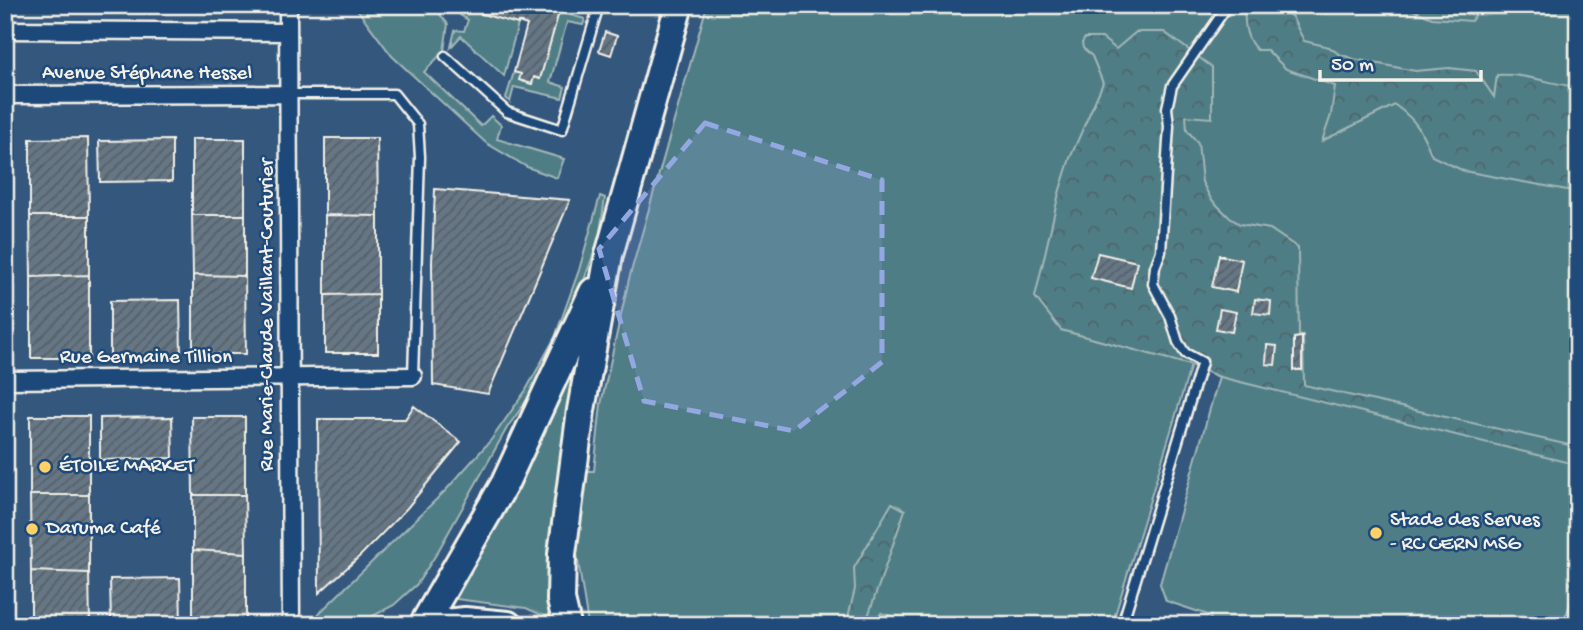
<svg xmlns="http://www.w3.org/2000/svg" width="1583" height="630" viewBox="0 0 1583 630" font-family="'Gochi Hand',sans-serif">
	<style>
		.grass { fill: #507d86; stroke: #a2b7b7; stroke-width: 2 }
		.forest { fill: url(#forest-crowns); stroke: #a2b7b7; stroke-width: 2 }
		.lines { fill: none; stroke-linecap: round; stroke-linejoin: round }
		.stream { stroke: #88a7ba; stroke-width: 6 }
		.building { fill: url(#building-hatch); stroke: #f4f1e8; stroke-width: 2 }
		.service-casing { stroke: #f4f1e8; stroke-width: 13 }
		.minor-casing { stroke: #f4f1e8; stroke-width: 21 }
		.primary-casing { stroke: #f4f1e8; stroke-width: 32 }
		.service { stroke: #1f4a7a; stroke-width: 8 }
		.minor { stroke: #1f4a7a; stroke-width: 16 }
		.primary { stroke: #1f4a7a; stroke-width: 26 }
		.marked { fill: #93a8e1; fill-opacity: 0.2; stroke: #93a8e1; stroke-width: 5; stroke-dasharray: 14 9; stroke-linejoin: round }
		.poi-dot { fill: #ffd166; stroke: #1f4a7a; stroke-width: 2.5 }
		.labels { text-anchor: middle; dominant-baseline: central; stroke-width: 5; stroke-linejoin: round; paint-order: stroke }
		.street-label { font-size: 21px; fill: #f4f1e8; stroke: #1f4a7a }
		.poi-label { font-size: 21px; fill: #f4f1e8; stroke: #1f4a7a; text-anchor: start }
	</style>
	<defs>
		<pattern id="forest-crowns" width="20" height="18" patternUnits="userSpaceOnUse" patternTransform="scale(1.75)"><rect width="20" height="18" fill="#507d86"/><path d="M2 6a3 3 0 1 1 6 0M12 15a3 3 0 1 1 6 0" fill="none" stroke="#4d6569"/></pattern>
		<pattern id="building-hatch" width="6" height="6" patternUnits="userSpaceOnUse" patternTransform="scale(1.75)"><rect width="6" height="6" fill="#657685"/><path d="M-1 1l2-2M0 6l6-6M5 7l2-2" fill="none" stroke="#575f66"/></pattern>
	</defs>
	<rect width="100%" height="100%" fill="#34577d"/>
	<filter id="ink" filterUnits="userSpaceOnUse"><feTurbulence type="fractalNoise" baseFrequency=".0143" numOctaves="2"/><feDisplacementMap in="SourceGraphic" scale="14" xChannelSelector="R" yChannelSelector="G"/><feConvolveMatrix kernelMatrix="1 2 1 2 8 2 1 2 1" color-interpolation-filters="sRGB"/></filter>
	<g filter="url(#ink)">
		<!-- grass -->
		<path class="grass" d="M354 5H432L448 24 444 51 424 72 481 126 491 116 501 125 497 139 564 159 557 178 527 167 486 143 392 56Z
			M707 5H1578V618L1575 625H1209L1211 616 1166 601 1160 584 1219 377 1191 365 1112 625H921L881 613 878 625H588L576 548 583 471H594L601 404 629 279Z
			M461 8 518 24 504 76 461 36 451 47 455 30 464 31 468 20 460 15Z
			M559 12 585 19 583 25 567 22 550 82 565 87 562 98 514 87 510 102 506 98 514 72 521 74 520 80 531 84 534 77 540 79Z
			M600 196 605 198 599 239 568 324 527 400 507 428 437 553 417 584 394 605 356 625H307L446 490 491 440 526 390 555 337 579 270Z
			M583 335 555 621 526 608 456 599 525 474Z"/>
		<!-- forest -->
		<path class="forest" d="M1244 5H1279L1292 17 1304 41 1329 47 1339 54 1354 59 1415 71 1449 68 1476 71 1494 97 1497 75C1527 73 1548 84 1578 87V192L1464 171 1432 156C1422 131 1417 121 1395 105L1322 141 1331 115 1335 86 1286 69 1267 50H1257C1244 37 1245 23 1244 5Z
			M1384 5H1482L1471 21 1432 18 1411 9Z
			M1136 32H1164L1212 67V118L1186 116 1187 130 1198 143 1202 182 1211 199 1230 218 1240 224 1270 229 1298 248 1299 336 1303 335 1304 385 1578 447V465L1220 377 1190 365 1061 330 1035 297 1059 193 1070 158 1103 83 1092 56 1083 48 1082 43 1085 38H1102L1116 49Z
			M892 503 905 510 865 625H846L855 589 854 568Z
			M1578 579V625H1563Z"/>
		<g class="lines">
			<!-- stream -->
			<path class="stream" d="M1575 625 1578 618"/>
		</g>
		<!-- building -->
		<path class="building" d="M462 5H536L559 12 540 79 534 77 532 84 519 80 521 74 514 72 527 25 518 22V24L461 8Z
			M605 32 617 36 611 55 599 51Z
			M88 138 89 216H30V139Z
			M325 138H377L378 216 325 215Z
			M192 139H245V215H192Z
			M172 140V181L100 182 99 141Z
			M435 189 570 200 488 394 433 385 432 263Z
			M192 215H245V276L193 275Z
			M325 215 378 216V294L325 295Z
			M30 216H89V275L31 277Z
			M1098 253 1137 262 1131 288 1091 278Z
			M1219 255 1242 260 1236 292 1212 287Z
			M89 275V358H31V277Z
			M193 275 245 276 246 354H193Z
			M378 294V353H325V295Z
			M1255 299 1271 301 1270 315 1253 313Z
			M180 300 181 355 110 356V301Z
			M1220 309 1236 312 1232 332 1216 329Z
			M1302 337V370H1294V338Z
			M1267 345 1277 346 1275 365 1266 364Z
			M414 406 461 442 407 508 361 555 319 593 318 419H405Z
			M30 416H89V495H30Z
			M172 417 173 458 100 460V418Z
			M192 417H245V495H193Z
			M30 495H89V573L31 571Z
			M193 495H245L246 553 193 550Z
			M193 550 246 553V625H193Z
			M31 571 89 573 90 625H31Z
			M180 578 181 625H111L110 579Z
			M1149 617 1187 625H1147Z"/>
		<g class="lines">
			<!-- service casing -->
			<g class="service-casing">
				<path id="service" d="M445 56 507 112 562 130 599 5
					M288 94H394L418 124 420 157 413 376
					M1122 625 1202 362 1185 353 1178 342 1170 316 1153 284 1155 267 1161 251 1169 126 1167 108 1172 86 1228 5"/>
			</g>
			<!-- minor casing -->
			<g class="minor-casing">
				<path id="minor" d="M288 5 291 622 289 625
					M5 30 288 32
					M5 95 288 94
					M5 380 413 376"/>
			</g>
			<!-- primary casing -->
			<g class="primary-casing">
				<path id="primary" d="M423 625 505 483 593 292
					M427 625 465 621 508 625
					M567 625 561 600 562 554 581 410 609 255 679 5"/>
			</g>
			<!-- service -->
			<use href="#service" class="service"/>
			<!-- minor -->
			<use href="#minor" class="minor"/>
			<!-- primary -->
			<use href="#primary" class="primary"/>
		</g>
	</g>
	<!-- marked area -->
	<path class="marked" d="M705 123 882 180V362L794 431 644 401 599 249Z"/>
	<!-- markers -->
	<g class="poi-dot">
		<circle cx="45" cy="467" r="7"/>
		<circle cx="32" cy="529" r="7"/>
		<circle cx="1376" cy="533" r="7"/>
	</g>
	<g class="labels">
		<!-- street labels -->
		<g class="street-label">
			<text x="147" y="74">Avenue Stéphane Hessel</text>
			<text transform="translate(268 315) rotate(-90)">Rue Marie-Claude Vaillant-Couturier</text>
			<text x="146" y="358">Rue Germaine Tillion</text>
		</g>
		<!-- poi labels -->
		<g class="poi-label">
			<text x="59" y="467">ÉTOILE MARKET</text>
			<text x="1390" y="521">Stade des Serves<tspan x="1390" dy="24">- RC CERN MSG</tspan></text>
			<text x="46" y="529">Daruma Café</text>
		</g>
	</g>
	<!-- margin -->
	<rect width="1583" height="630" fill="none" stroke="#1f4a7a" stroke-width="28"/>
	<rect x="14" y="14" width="1555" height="602" fill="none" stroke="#f4f1e8" stroke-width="2.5" filter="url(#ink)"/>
	<!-- scale -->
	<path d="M1320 70v10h161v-10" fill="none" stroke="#f4f1e8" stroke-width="3.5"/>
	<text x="1331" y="70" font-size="21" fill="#f4f1e8" stroke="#1f4a7a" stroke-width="5" paint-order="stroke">50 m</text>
</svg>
